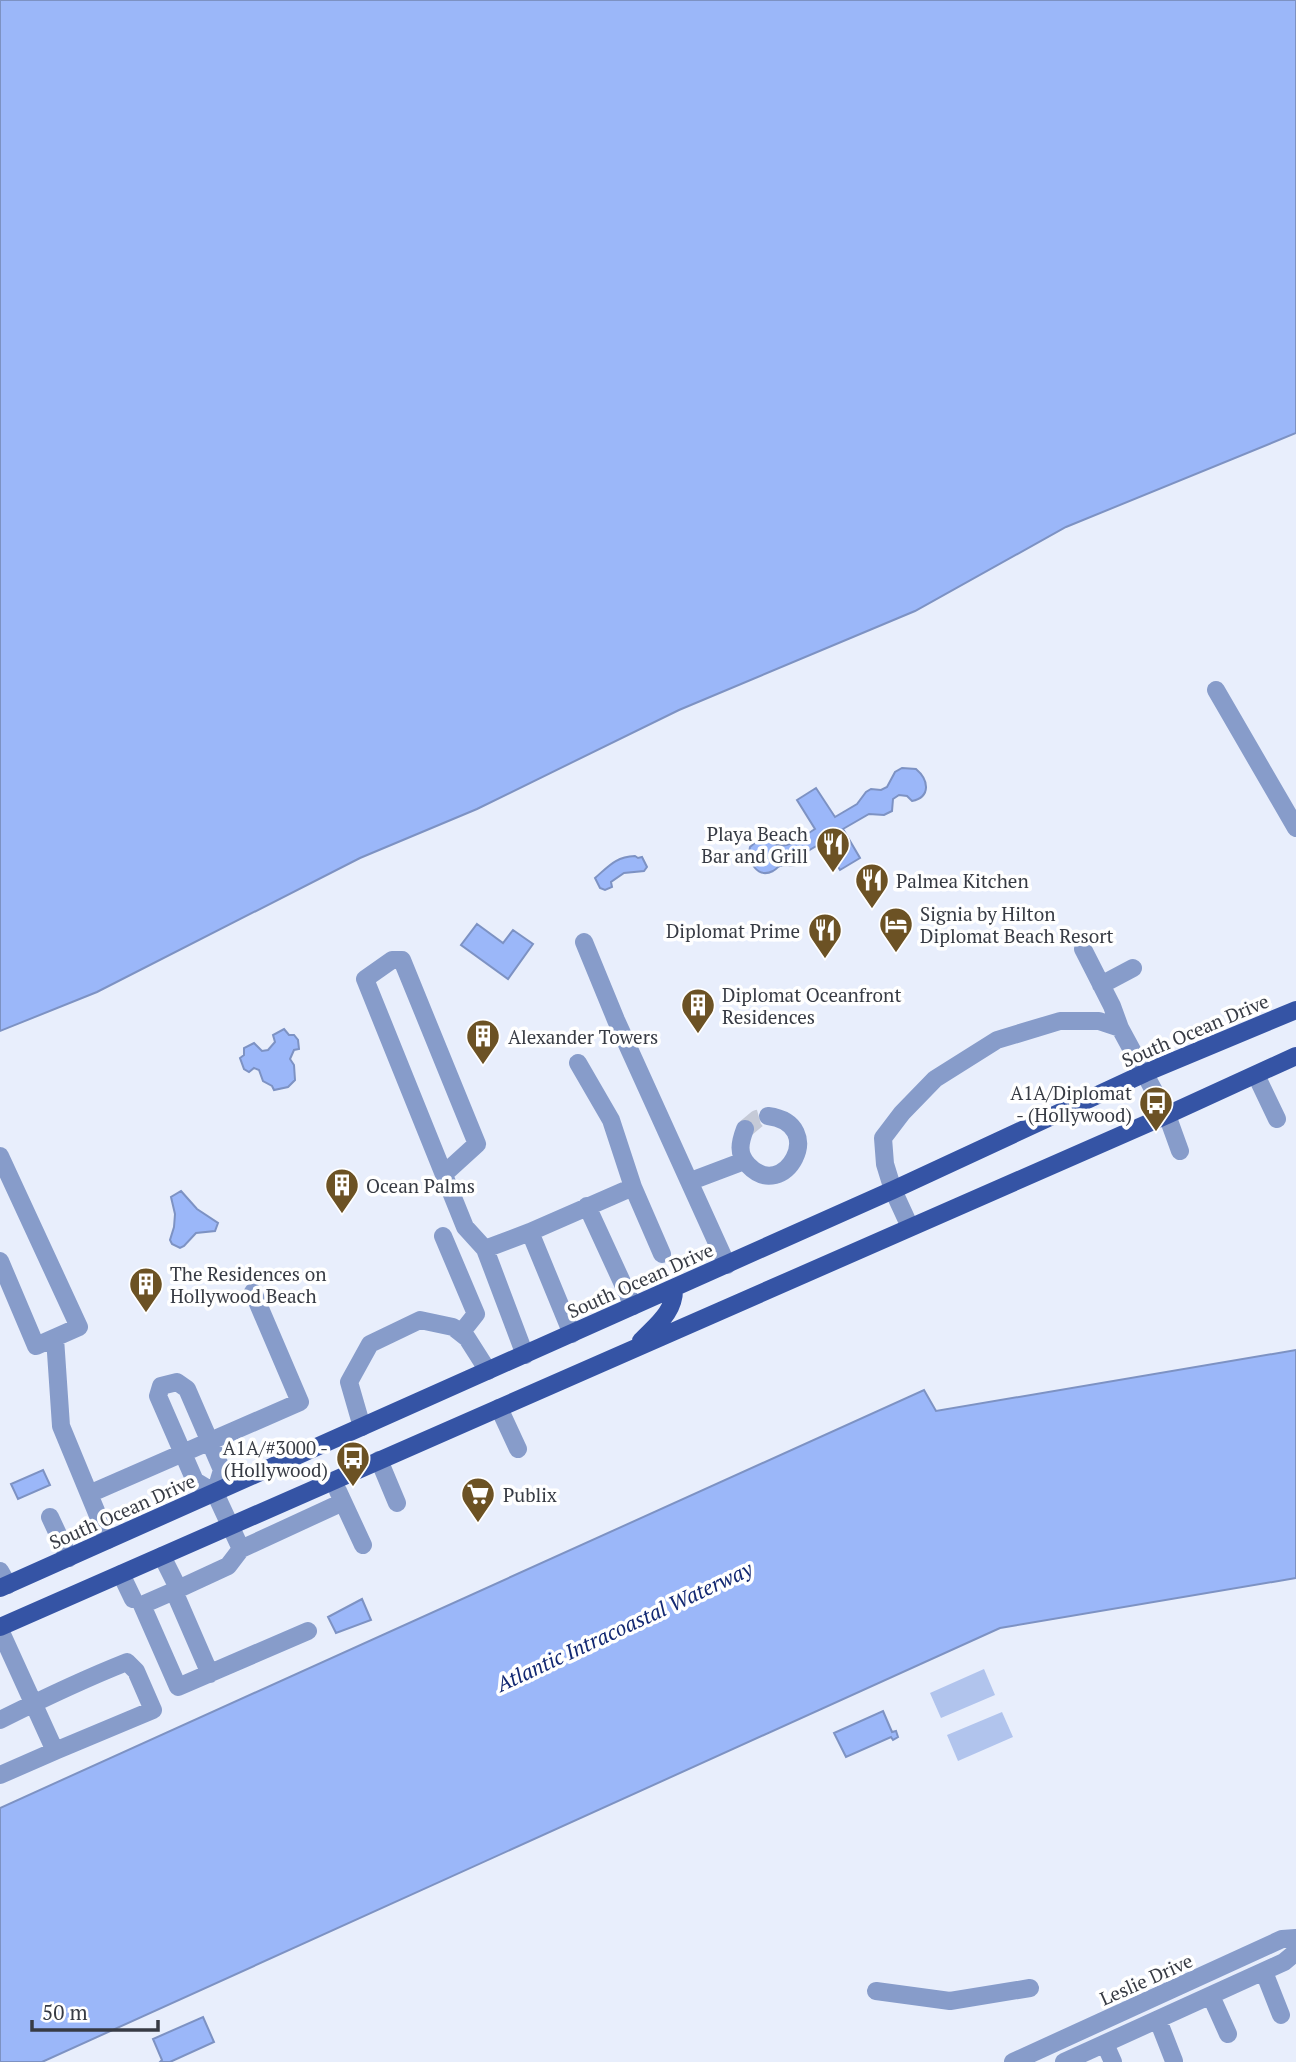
<svg xmlns="http://www.w3.org/2000/svg" width="1296" height="2062" viewBox="0 0 1296 2062" font-family="'PT Serif',serif">
	<style>
		.green { fill: #b1c4ed }
		.water { fill: #9bb7f9; stroke: #7d92c3; stroke-width: 2 }
		.lines { fill: none; stroke-linecap: round; stroke-linejoin: round }
		.minor-tunnel { stroke: #c5cad7; stroke-width: 18; stroke-dasharray: 18 9; stroke-linecap: butt }
		.minor { stroke: #879cca; stroke-width: 18 }
		.major { stroke: #3554a5; stroke-width: 18 }
		.labels { text-anchor: middle; dominant-baseline: central; stroke-width: 7; stroke-linejoin: round; paint-order: stroke }
		.poi-label { font-size: 19px; fill: #373b44; stroke: #fff; text-anchor: start }
		.street-label { font-size: 19px; fill: #373b44; stroke: #fff }
		.water-label { font-size: 21px; font-style: italic; fill: #122872; stroke: #fff }
	</style>
	<rect width="100%" height="100%" fill="#e8eefc"/>
	<!-- green -->
	<path class="green" d="M984 1669 995 1695 941 1718 930 1693Z
		M1002 1712 1013 1737 958 1761 947 1735Z"/>
	<!-- water -->
	<path class="water" d="M0 0H1296V433L1066 527 915 611 679 710 477 809 360 858 97 992 0 1031Z
		M902 768 916 769C929 780 931 797 912 801L907 796 899 795 893 799 892 811 884 815 869 814 843 829 860 858 840 870 823 842 803 854 796 865C792 866 788 865 784 865 776 866 780 867 773 871 757 879 747 861 750 847L763 836C768 838 772 843 777 845 790 849 805 835 815 829L797 800 816 788 835 817 857 804 866 792 871 789 881 790 887 787 895 772Z
		M635 856 638 858 642 857 647 867 644 871 624 873 611 882 612 887 605 890 600 888 595 878C609 866 615 857 635 856Z
		M477 924 503 943 513 930 533 944 508 979 461 945Z
		M284 1029 289 1035H294L298 1040 299 1049 294 1050 290 1059 294 1065 295 1080 288 1087 274 1090 272 1086 263 1081 259 1070 254 1068 249 1072 244 1069 240 1058 244 1055V1048L254 1043 262 1051 268 1050 275 1042 273 1035Z
		M181 1191 197 1209 218 1223 215 1231 196 1233 184 1246 180 1248 172 1244 170 1240 174 1227 175 1214 171 1197Z
		M1296 1350V1578L1000 1628 42 2062H0V1808L924 1390 936 1411Z
		M43 1470 50 1485 18 1499 11 1484Z
		M362 1599 371 1620 336 1633 328 1617Z
		M883 1711 892 1732 896 1731 898 1737 893 1740 891 1737 846 1757 834 1733Z
		M203 2017 214 2042 170 2062H160L162 2060 153 2039Z"/>
	<g class="lines">
		<!-- minor-tunnel -->
		<path class="minor-tunnel" d="M745 1129 757 1119 768 1116"/>
		<!-- minor -->
		<path class="minor" d="M1216 690 1296 828
			M584 942 616 1020 727 1265
			M1083 949 1112 1006 1120 1028
			M1101 985 1133 968
			M1256 1075 1277 1119
			M745 1129C740 1142 737 1154 748 1165 784 1204 829 1124 768 1116
			M0 1156 79 1327 36 1346 0 1261
			M444 1174 477 1144 402 960H392L365 979 465 1227 485 1249
			M691 1181 744 1161
			M633 1187 662 1254
			M587 1206 633 1306
			M910 1227 893 1190 885 1164 883 1138 902 1113 935 1079 997 1040 1060 1021H1099L1120 1028 1167 1115 1180 1151
			M443 1236 476 1314 461 1333
			M572 1334 530 1232 633 1187 611 1120 578 1063
			M55 1338 61 1426 108 1540
			M525 1355 485 1249 530 1232
			M499 1408 518 1449
			M362 1427 349 1382 370 1344 420 1320 453 1327 467 1338 488 1371
			M379 1460 397 1503
			M338 1491 363 1545
			M215 1493 222 1470 187 1389 177 1382 161 1386 158 1396 195 1481 215 1493 241 1549
			M89 1494 300 1402 253 1292
			M50 1517 69 1558
			M162 1556 175 1582
			M0 1571 8 1585
			M121 1574 133 1599
			M174 1591 228 1566 241 1549 343 1502
			M0 1630 55 1751 153 1710 136 1671 127 1662C84 1679 42 1699 0 1720
			M210 1674 174 1591 142 1605 178 1687 308 1631
			M0 1775 55 1751
			M1264 1972 1281 2015
			M876 1991 950 2001 1030 1988
			M1211 1996 1228 2034
			M1158 2020 1174 2061
			M1105 2044 1113 2062
			M1013 2062 1282 1939 1296 1938
			M1064 2062 1284 1962 1296 1952"/>
		<!-- major -->
		<path class="major" d="M641 1341C656 1325 675 1312 674 1288
			M0 1588 893 1190 1145 1073 1296 1010
			M0 1627 1167 1115 1296 1056"/>
	</g>
	<!-- icons -->
	<defs>
		<g id="restaurant-pin" transform="scale(1.75)"><path d="M0 17L-7.5 6A9.5 9.5 0 1 1 7.5 6Z" fill="#6c5224" stroke="#fff"/><path d="M-5-6h1v4h1v-4h1v4h1v-4h1v5L-1.5 .5V6h-2V.5L-5-1ZM5-6V6H3V1.5H1.5Q1.5-4 5-6Z" fill="#fff"/></g>
		<g id="hotel-pin" transform="scale(1.75)"><path d="M0 17L-7.5 6A9.5 9.5 0 1 1 7.5 6Z" fill="#6c5224" stroke="#fff"/><path d="M-6-4.5h1.5V1H6V5H4.5V3h-9V5H-6ZM-4 0a1.8 1.8 0 1 1 3.6 0ZM.5 0V-2.5h3Q6-2.5 6 0Z" fill="#fff"/></g>
		<g id="building-pin" transform="scale(1.75)"><path d="M0 17L-7.5 6A9.5 9.5 0 1 1 7.5 6Z" fill="#6c5224" stroke="#fff"/><path d="M-4-6H4V6H1V3H-1V6H-4ZM-2.5-4.3h1.7v1.8h-1.7ZM.8-4.3h1.7v1.8H.8ZM-2.5-1h1.7V.8h-1.7ZM.8-1h1.7V.8H.8Z" fill="#fff"/></g>
		<g id="bus-pin" transform="scale(1.75)"><path d="M0 17L-7.5 6A9.5 9.5 0 1 1 7.5 6Z" fill="#6c5224" stroke="#fff"/><path d="M-5-6H5V4H4V6H2V4H-2V6H-4V4H-5ZM-3.5-4V0h7V-4ZM-3.5 1.2v1.5H-2V1.2ZM2 1.2v1.5H3.5V1.2Z" fill="#fff"/></g>
		<g id="supermarket-pin" transform="scale(1.75)"><path d="M0 17L-7.5 6A9.5 9.5 0 1 1 7.5 6Z" fill="#6c5224" stroke="#fff"/><path d="M-6-5.5h2.5l.6 2H6L4.5 2H-2.5L-4.4-4H-6ZM-1.5 3.2a1.3 1.3 0 1 0 .1 0ZM3 3.2a1.3 1.3 0 1 0 .1 0Z" fill="#fff"/></g>
	</defs>
	<g fill-rule="evenodd">
		<use href="#restaurant-pin" x="833" y="844"/>
		<use href="#restaurant-pin" x="872" y="880"/>
		<use href="#hotel-pin" x="896" y="924"/>
		<use href="#restaurant-pin" x="825" y="930"/>
		<use href="#building-pin" x="698" y="1005"/>
		<use href="#building-pin" x="483" y="1036"/>
		<use href="#bus-pin" x="1156" y="1103"/>
		<use href="#building-pin" x="342" y="1185"/>
		<use href="#building-pin" x="146" y="1284"/>
		<use href="#bus-pin" x="353" y="1458"/>
		<use href="#supermarket-pin" x="478" y="1494"/>
	</g>
	<g class="labels">
		<!-- poi labels -->
		<g class="poi-label">
			<text x="808" y="833" text-anchor="end">Playa Beach<tspan x="808" dy="22">Bar and Grill</tspan></text>
			<text x="896" y="880">Palmea Kitchen</text>
			<text x="920" y="913">Signia by Hilton<tspan x="920" dy="22">Diplomat Beach Resort</tspan></text>
			<text x="800" y="930" text-anchor="end">Diplomat Prime</text>
			<text x="722" y="994">Diplomat Oceanfront<tspan x="722" dy="22">Residences</tspan></text>
			<text x="508" y="1036">Alexander Towers</text>
			<text x="1132" y="1092" text-anchor="end">A1A/Diplomat<tspan x="1132" dy="22">- (Hollywood)</tspan></text>
			<text x="366" y="1185">Ocean Palms</text>
			<text x="170" y="1273">The Residences on<tspan x="170" dy="22">Hollywood Beach</tspan></text>
			<text x="328" y="1447" text-anchor="end">A1A/#3000 -<tspan x="328" dy="22">(Hollywood)</tspan></text>
			<text x="503" y="1494">Publix</text>
		</g>
		<!-- street labels -->
		<g class="street-label">
			<text transform="translate(1195 1030) rotate(-23)">South Ocean Drive</text>
			<text transform="translate(640 1280) rotate(-24)">South Ocean Drive</text>
			<text transform="translate(122 1511) rotate(-24)">South Ocean Drive</text>
			<text transform="translate(1146 1979) rotate(-24)">Leslie Drive</text>
		</g>
		<!-- water labels -->
		<g class="water-label">
			<text transform="translate(624 1626) rotate(-25)">Atlantic Intracoastal Waterway</text>
		</g>
	</g>
	<!-- scale -->
	<path d="M32 2020v10h126v-10" fill="none" stroke="#373b44" stroke-width="3.5"/>
	<text x="42" y="2020" font-size="21" fill="#373b44" stroke="#ffffff" stroke-width="5" paint-order="stroke">50 m</text>
</svg>
